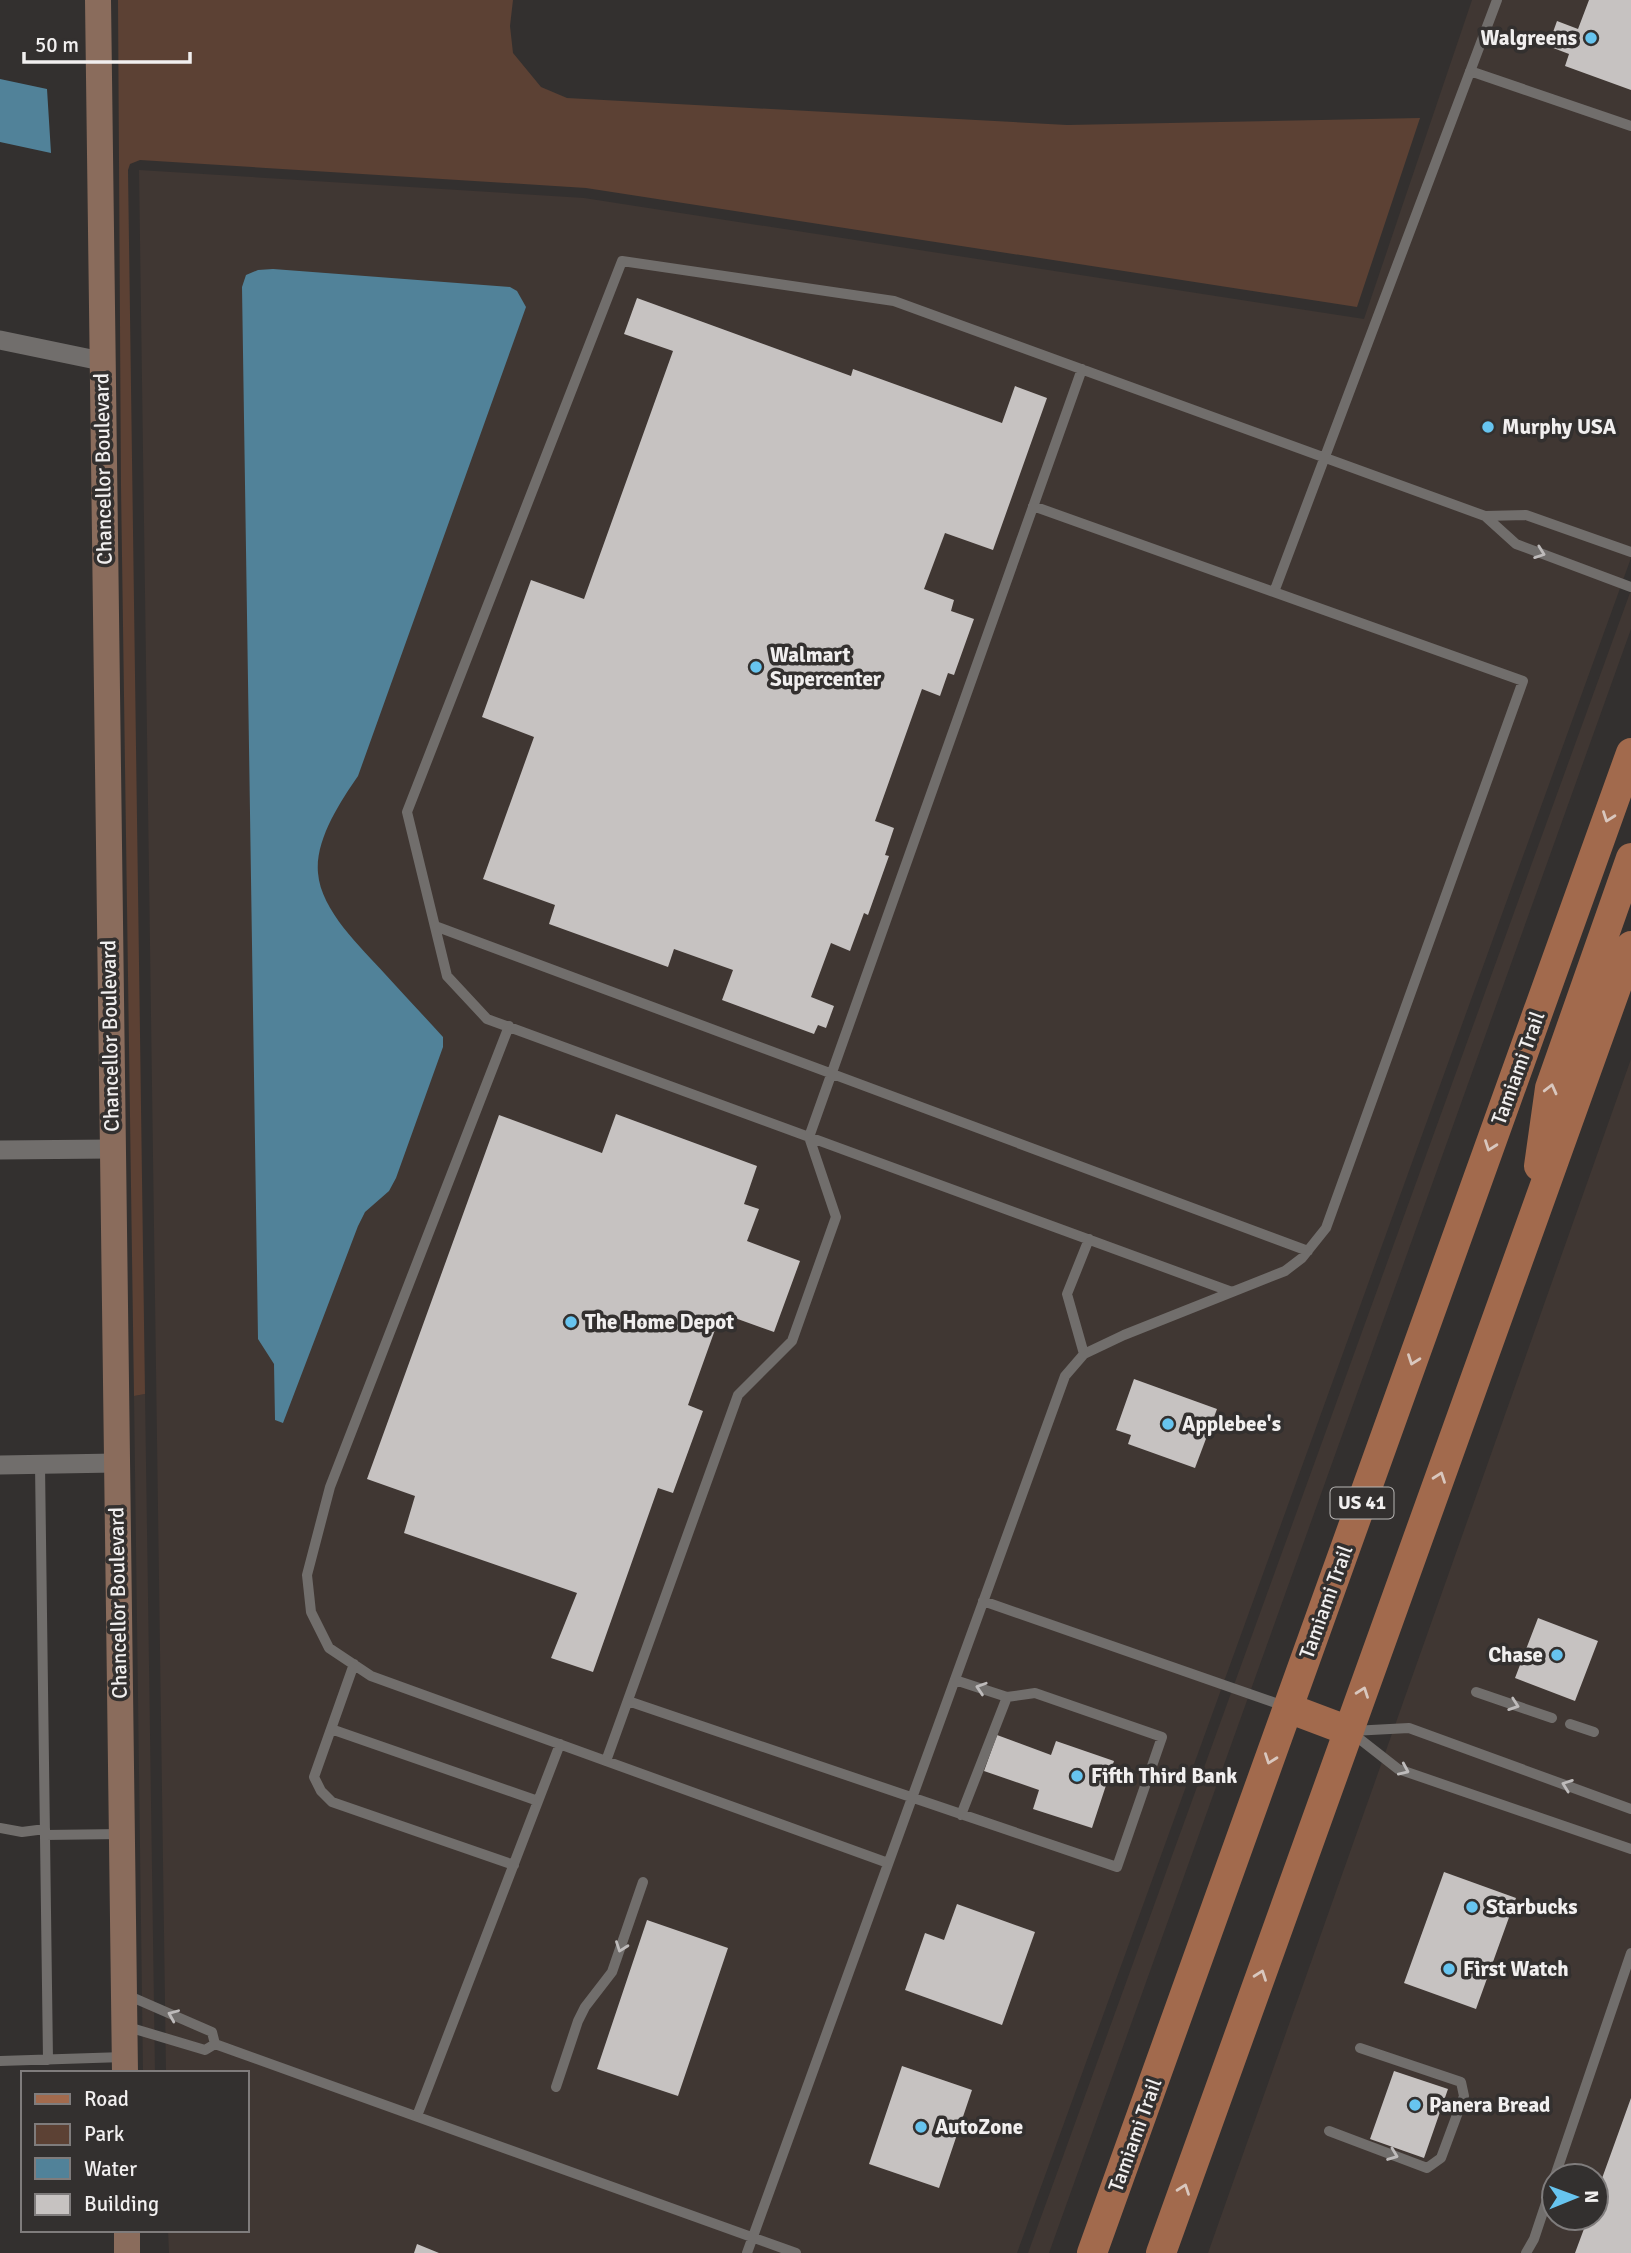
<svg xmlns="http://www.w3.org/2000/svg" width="1631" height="2253" viewBox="0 0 1631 2253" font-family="Signika,sans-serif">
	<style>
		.built { fill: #403733; fill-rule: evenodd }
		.green { fill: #5c4134 }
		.water { fill: #518299 }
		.building { fill: #c6c2c1 }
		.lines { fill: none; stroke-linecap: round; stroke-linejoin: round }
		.lane { stroke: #716e6c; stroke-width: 10 }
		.street { stroke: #716e6c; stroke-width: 19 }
		.secondary { stroke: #8a6c5c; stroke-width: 26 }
		.primary { stroke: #a26a4d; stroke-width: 30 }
		.oneway { stroke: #bebbbb }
		.oneway2 { stroke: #d9c7be }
		.poi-dot { fill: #67c4ef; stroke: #33302f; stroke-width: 2.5 }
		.labels { text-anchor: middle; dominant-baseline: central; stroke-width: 7; stroke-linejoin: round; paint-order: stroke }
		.shield { fill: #33302f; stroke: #b8b6b5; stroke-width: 2 }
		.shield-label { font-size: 19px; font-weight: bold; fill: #f1efef }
		.poi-label { font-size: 21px; font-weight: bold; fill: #f1efef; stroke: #33302f; text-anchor: start }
		.street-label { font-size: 21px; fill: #f1efef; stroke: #33302f }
	</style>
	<rect width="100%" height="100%" fill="#33302f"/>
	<!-- built -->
	<path class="built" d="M1472 0H1631V558L1017 2253H169L168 2230H247V2073H166L139 170 584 198 1364 319Z
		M1631 590V629L1049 2253H1028Z
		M1631 1059V2253H1208ZM1554 2176H1596V2218H1554Z
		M145 1394 155 2073H143L134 1396Z"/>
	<!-- green -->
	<path class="green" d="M118 0H513L510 26 513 53 541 87 567 98 1067 125 1420 118 1357 307 586 188 140 160 130 164 128 170 145 1394 134 1396 121 486Z"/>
	<!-- water -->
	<path class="water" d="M0 79 47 89 51 153 0 142Z
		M273 269 510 287 517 291 526 307 358 776C340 802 315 840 318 873 321 911 361 947 385 974 404 995 424 1016 443 1037V1047L396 1178 389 1191 365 1212 358 1226 283 1423 275 1420 274 1364 258 1339 242 287 246 275 258 270Z"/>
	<!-- building -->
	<path class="building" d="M1589 0H1631V90L1565 66 1569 54 1548 46 1557 21 1578 29Z
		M637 298 851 376 853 369 1002 423 1015 386 1047 398 993 550 945 533 924 589 954 600 951 611 974 619 954 675 948 673 940 696 922 689 875 821 894 828 885 855 889 856 868 915 864 913 850 951 831 943 811 997 834 1006 826 1028 818 1025 814 1034 722 1000 733 970 674 949 668 967 549 924 555 905 483 879 534 737 482 717 531 580 584 599 673 351 624 334Z
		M616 1114 757 1166 744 1204 759 1209 747 1241 800 1261 774 1332 721 1313 688 1405 703 1411 673 1493 658 1488 593 1672 551 1658 577 1593 404 1533 415 1496 367 1479 499 1115 602 1153Z
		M1134 1379 1217 1409 1214 1417 1220 1419 1216 1431 1210 1428 1195 1468 1128 1444 1131 1435 1116 1430Z
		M1538 1618 1598 1641 1575 1701 1515 1678Z
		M997 1735 1051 1755 1056 1741 1114 1761 1092 1828 1033 1809 1039 1790 984 1771Z
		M1444 1872 1516 1898 1476 2009 1404 1983Z
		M957 1904 1035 1932 1002 2025 905 1990 925 1933 944 1940Z
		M647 1920 728 1948 678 2096 597 2069Z
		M902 2066 972 2090 939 2188 869 2164Z
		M1394 2071 1448 2089 1424 2158 1370 2139Z
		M1631 2098V2253H1575L1588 2218H1596V2195Z
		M417 2244 439 2253H414Z"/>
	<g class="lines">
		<!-- lane -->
		<path class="lane" d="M1470 71 1631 126
			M1485 516 1516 544 1631 587
			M1274 592 1497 0
			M435 926 1308 1251
			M509 1026 330 1487 307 1575 311 1612 329 1648 371 1676 888 1863
			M1232 1292 487 1019 447 976 407 812 622 261 894 301 1485 516 1526 515 1631 552
			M1084 1354 1067 1294 1089 1239
			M40 1465 48 2060
			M983 1601 1287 1707
			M354 1664 314 1777 321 1791 332 1802 514 1865
			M955 1680 1007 1697
			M1476 1692 1552 1718
			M628 1701 1117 1867 1162 1737 1035 1693 1007 1697 961 1815
			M1570 1724 1594 1732
			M331 1729 538 1801
			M1352 1731 1409 1728 1631 1809
			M1352 1733 1398 1769 1631 1849
			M606 1761 738 1395 792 1341 836 1217 809 1137 1082 369
			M0 1828 22 1832 45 1829
			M45 1835 121 1834
			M127 1995 212 2032 215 2044
			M128 2027 205 2050 215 2044
			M215 2044 796 2253
			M0 2061 124 2057
			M556 2087 578 2021 585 2007 612 1972 643 1882
			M417 2116 560 1744
			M1329 2131 1427 2168 1441 2158 1464 2096 1461 2082 1360 2048
			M1555 2176 1631 1953
			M747 2253 1065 1376 1084 1354 1124 1335 1285 1271 1302 1258 1326 1228 1523 681 1033 506
			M1526 2253 1534 2239 1554 2179"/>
		<!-- street -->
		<path class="street" d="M0 340 101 361
			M0 1150 112 1149
			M0 1465 116 1463"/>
		<!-- secondary -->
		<path class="secondary" d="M98 0 125 2073
			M127 2230V2253"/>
		<!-- primary -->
		<path class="primary" d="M1539 1166 1550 1088 1631 858
			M1288 1708 1349 1731
			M1092 2253 1631 753
			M1161 2253 1631 946"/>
	</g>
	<!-- one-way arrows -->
	<defs><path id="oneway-chevron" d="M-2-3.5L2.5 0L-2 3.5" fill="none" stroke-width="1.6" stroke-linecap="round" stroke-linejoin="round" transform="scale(1.75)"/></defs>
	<g class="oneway">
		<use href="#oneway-chevron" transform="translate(1540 553) rotate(20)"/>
		<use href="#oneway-chevron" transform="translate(981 1688) rotate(-162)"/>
		<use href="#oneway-chevron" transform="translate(1514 1705) rotate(19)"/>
		<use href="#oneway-chevron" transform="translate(1404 1770) rotate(24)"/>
		<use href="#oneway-chevron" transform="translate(1567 1785) rotate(-160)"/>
		<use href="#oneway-chevron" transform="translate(621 1947) rotate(110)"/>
		<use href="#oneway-chevron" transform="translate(173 2015) rotate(-157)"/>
		<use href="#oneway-chevron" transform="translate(1393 2155) rotate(21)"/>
	</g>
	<g class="oneway2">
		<use href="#oneway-chevron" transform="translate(1608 817) rotate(110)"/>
		<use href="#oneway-chevron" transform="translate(1551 1089) rotate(-76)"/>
		<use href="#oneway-chevron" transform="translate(1490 1146) rotate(110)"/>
		<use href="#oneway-chevron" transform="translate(1413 1360) rotate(110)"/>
		<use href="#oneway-chevron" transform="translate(1440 1477) rotate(-70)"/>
		<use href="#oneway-chevron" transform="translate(1363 1692) rotate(-70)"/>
		<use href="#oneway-chevron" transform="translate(1270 1759) rotate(110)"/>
		<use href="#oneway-chevron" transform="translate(1261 1975) rotate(-70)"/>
		<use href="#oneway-chevron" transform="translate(1184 2189) rotate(-70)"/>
	</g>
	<!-- markers -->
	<g class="poi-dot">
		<circle cx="1591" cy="38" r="7"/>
		<circle cx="1488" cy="427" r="7"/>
		<circle cx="756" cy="667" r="7"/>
		<circle cx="571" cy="1322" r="7"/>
		<circle cx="1168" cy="1424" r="7"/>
		<circle cx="1557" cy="1655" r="7"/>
		<circle cx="1077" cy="1776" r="7"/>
		<circle cx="1472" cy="1907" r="7"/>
		<circle cx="1449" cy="1969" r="7"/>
		<circle cx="1415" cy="2105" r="7"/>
		<circle cx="921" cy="2127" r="7"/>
	</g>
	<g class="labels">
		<!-- shield labels -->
		<rect class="shield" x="1330.5" y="1487.5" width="63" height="31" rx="5"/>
		<g class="shield-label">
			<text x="1362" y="1503">US 41</text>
		</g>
		<!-- poi labels -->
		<g class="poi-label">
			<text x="1577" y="38" text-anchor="end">Walgreens</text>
			<text x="1502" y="427">Murphy USA</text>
			<text x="770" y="655">Walmart<tspan x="770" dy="24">Supercenter</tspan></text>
			<text x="585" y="1322">The Home Depot</text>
			<text x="1182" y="1424">Applebee's</text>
			<text x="1543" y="1655" text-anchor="end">Chase</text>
			<text x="1091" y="1776">Fifth Third Bank</text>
			<text x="1486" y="1907">Starbucks</text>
			<text x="1463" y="1969">First Watch</text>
			<text x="1429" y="2105">Panera Bread</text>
			<text x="935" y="2127">AutoZone</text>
		</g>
		<!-- street labels -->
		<g class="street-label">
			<text transform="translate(103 469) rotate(-91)">Chancellor Boulevard</text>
			<text transform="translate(110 1036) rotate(-91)">Chancellor Boulevard</text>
			<text transform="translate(1518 1068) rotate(-70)">Tamiami Trail</text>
			<text transform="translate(1326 1602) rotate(-70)">Tamiami Trail</text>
			<text transform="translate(118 1603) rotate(-91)">Chancellor Boulevard</text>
			<text transform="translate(1135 2135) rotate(-70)">Tamiami Trail</text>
		</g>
	</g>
	<!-- legend -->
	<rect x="21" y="2071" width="228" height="161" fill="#33302f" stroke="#7f7c7c" stroke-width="2"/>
	<rect x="35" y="2094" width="35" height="10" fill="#a26a4d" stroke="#7f7c7c" stroke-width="2"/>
	<text x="84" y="2106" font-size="21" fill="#f1efef">Road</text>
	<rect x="35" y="2124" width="35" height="21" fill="#5c4134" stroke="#7f7c7c" stroke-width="2"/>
	<text x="84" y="2141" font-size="21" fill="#f1efef">Park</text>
	<rect x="35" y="2158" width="35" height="21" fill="#518299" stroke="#7f7c7c" stroke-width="2"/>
	<text x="84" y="2176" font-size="21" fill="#f1efef">Water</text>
	<rect x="35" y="2194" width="35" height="21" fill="#c6c2c1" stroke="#7f7c7c" stroke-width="2"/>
	<text x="84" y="2211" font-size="21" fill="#f1efef">Building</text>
	<!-- north arrow -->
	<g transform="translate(1575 2197) rotate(89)"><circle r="33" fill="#33302f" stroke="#7f7c7c" stroke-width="2"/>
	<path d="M0-5L12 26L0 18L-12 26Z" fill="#67c4ef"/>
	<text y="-10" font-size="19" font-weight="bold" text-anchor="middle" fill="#f1efef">N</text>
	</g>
	<!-- scale -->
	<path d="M24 52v10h166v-10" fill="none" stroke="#f1efef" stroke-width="3.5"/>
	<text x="35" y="52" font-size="21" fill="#f1efef" stroke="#33302f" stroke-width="5" paint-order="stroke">50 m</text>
</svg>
